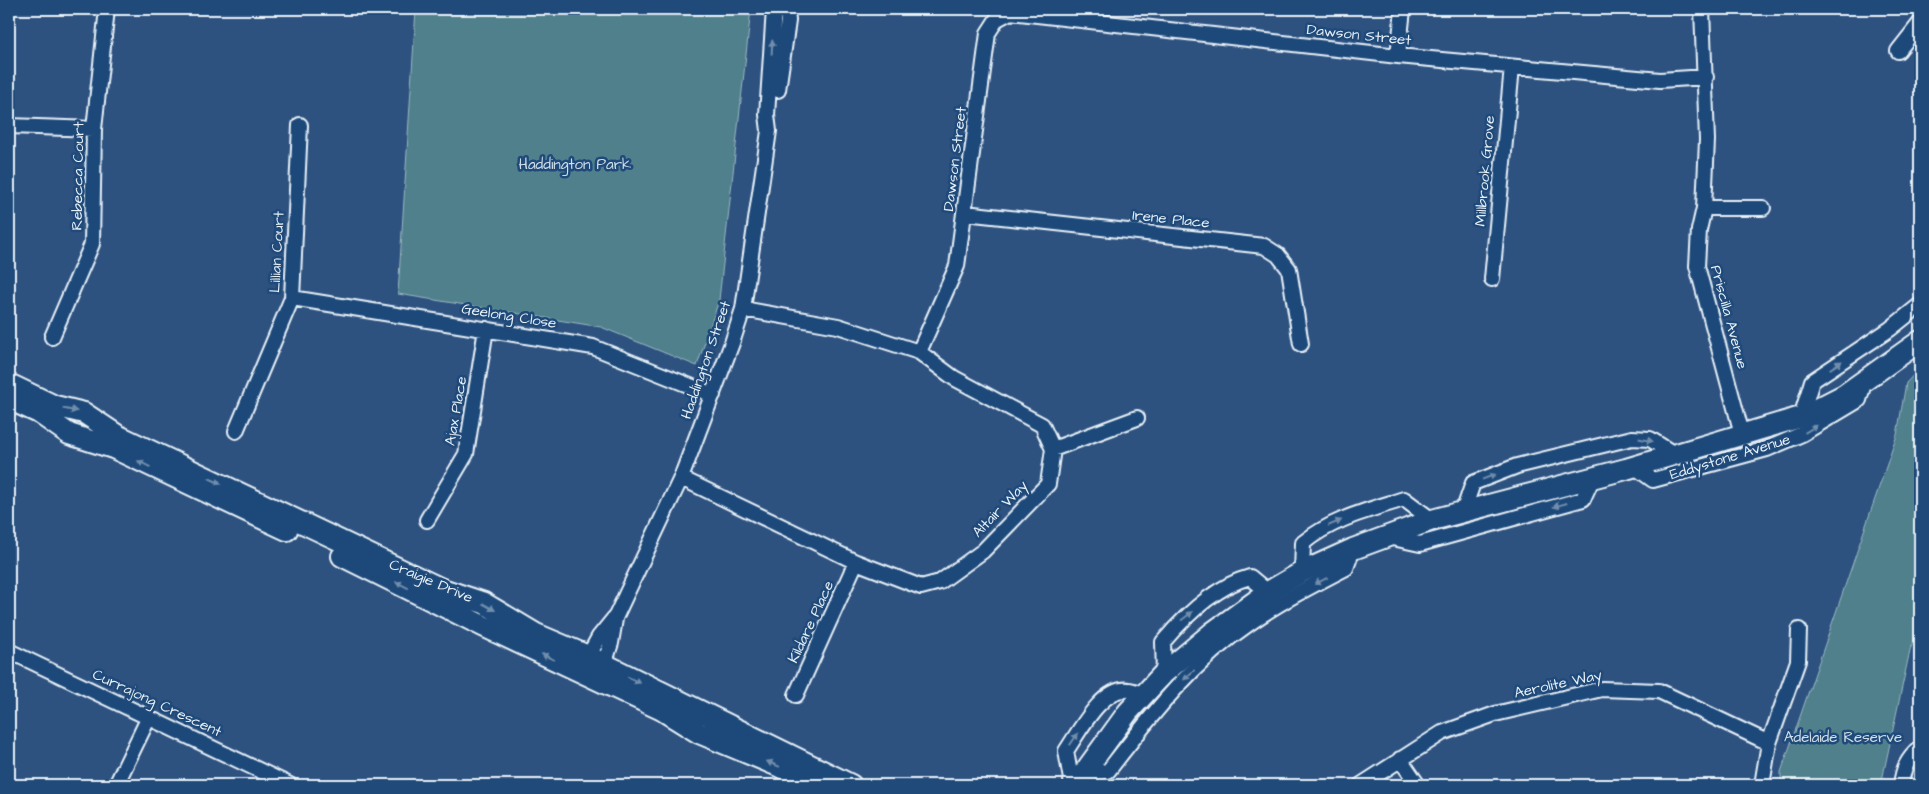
<svg xmlns="http://www.w3.org/2000/svg" width="1929" height="794" viewBox="0 0 1929 794" font-family="'Architects Daughter',sans-serif">
	<style>
		.green { fill: #4f808b; stroke: #9cb8c2 }
		.lines { fill: none; stroke-linecap: round; stroke-linejoin: round }
		.minor-casing { stroke: #e8f1f8; stroke-width: 18 }
		.secondary-casing { stroke: #e8f1f8; stroke-width: 24 }
		.minor { stroke: #1f4a7a; stroke-width: 14 }
		.secondary { stroke: #1f4a7a; stroke-width: 20 }
		.oneway { fill: #6f8dac }
		.labels { text-anchor: middle; dominant-baseline: central; stroke-width: 5; stroke-linejoin: round; paint-order: stroke }
		.street-label { font-size: 15px; fill: #e8f1f8; stroke: #1f4a7a }
		.park-label { font-size: 15px; fill: #d1e0e8; stroke: #1f4a7a }
	</style>
	<rect width="100%" height="100%" fill="#2e5280"/>
	<filter id="ink" filterUnits="userSpaceOnUse"><feTurbulence type="fractalNoise" baseFrequency=".02" numOctaves="2"/><feDisplacementMap in="SourceGraphic" scale="10" xChannelSelector="R" yChannelSelector="G"/><feConvolveMatrix kernelMatrix="1 2 1 2 8 2 1 2 1" color-interpolation-filters="sRGB"/></filter>
	<g filter="url(#ink)">
		<!-- green -->
		<path class="green" d="M416 9H751L719 300 697 366 601 327 398 294Z
			M1920 368V627L1910 650 1881 785H1781V772L1897 435 1906 383Z"/>
		<g class="lines">
			<!-- minor casing -->
			<g class="minor-casing">
				<path id="minor" d="M1702 9 1707 140 1704 208 1699 230 1697 266 1742 434
					M1898 51 1920 23
					M1398 56 1403 9
					M778 90 788 21 787 9
					M9 126 94 129
					M1704 208H1763
					M965 213 1264 246 1278 255 1289 269 1301 344
					M1492 279 1512 67
					M292 298 593 347 713 395
					M52 337 92 244 94 129 107 9
					M919 352 957 266 988 33 997 19 1010 12 1398 56 1660 80 1706 77
					M1801 417 1812 381 1890 329 1920 305
					M236 431 292 298 300 125
					M1053 449 1137 418
					M1635 467 1653 480 1767 449 1802 434 1859 400 1865 380
					M681 478 856 562 921 587 940 582 983 551 1048 484 1053 449 1042 425 954 378 919 352 838 326 743 309
					M1463 512 1473 483 1517 466 1632 438 1650 439 1674 454
					M427 520 466 454 486 329
					M1388 537 1420 544 1583 499 1593 477
					M1302 572 1303 543C1332 519 1369 510 1404 499L1432 520
					M9 651 290 785
					M585 662 599 637 616 616 681 478 732 343 743 309 769 131 767 115 774 9
					M602 671 611 643 615 619
					M1164 673 1163 642C1185 616 1216 586 1250 577L1268 592
					M796 695 856 562
					M1769 743 1798 661 1799 630
					M1400 759 1418 785
					M1081 775 1108 771C1150 717 1192 662 1250 623 1280 602 1313 585 1346 568L1353 549
					M116 785 149 717
					M1072 785 1066 751C1079 732 1103 685 1129 690 1134 690 1140 694 1144 695
					M1361 785 1442 733 1495 714 1602 689 1659 691 1769 743 1762 785
					M1901 785C1903 769 1907 759 1920 748"/>
			</g>
			<!-- secondary casing -->
			<g class="secondary-casing">
				<path id="secondary" d="M9 384 55 406 84 413 117 435 442 589 484 603 536 634 588 656 851 785
					M15 402 39 413 69 434 113 448 287 530
					M342 556 483 626 662 710 699 733 776 765 817 785
					M1075 785 1128 712 1164 673 1213 632 1268 592 1302 572 1353 549 1432 520 1626 469 1801 417 1844 395 1920 341"/>
			</g>
			<!-- minor -->
			<use href="#minor" class="minor"/>
			<!-- secondary -->
			<use href="#secondary" class="secondary"/>
		</g>
		<!-- one-way arrows -->
		<defs><path id="oneway-solid" d="M-6-.8H1V-3.2L6.5 0L1 3.2V.8H-6Z" transform="scale(1.25)"/></defs>
		<g class="oneway">
			<use href="#oneway-solid" transform="translate(772 47) rotate(-87)"/>
			<use href="#oneway-solid" transform="translate(1836 365) rotate(-33)"/>
			<use href="#oneway-solid" transform="translate(70 410) rotate(11)"/>
			<use href="#oneway-solid" transform="translate(1811 429) rotate(-31)"/>
			<use href="#oneway-solid" transform="translate(1646 440) rotate(11)"/>
			<use href="#oneway-solid" transform="translate(144 464) rotate(-154)"/>
			<use href="#oneway-solid" transform="translate(1489 477) rotate(-21)"/>
			<use href="#oneway-solid" transform="translate(215 481) rotate(25)"/>
			<use href="#oneway-solid" transform="translate(1560 505) rotate(164)"/>
			<use href="#oneway-solid" transform="translate(1335 523) rotate(-23)"/>
			<use href="#oneway-solid" transform="translate(1321 581) rotate(153)"/>
			<use href="#oneway-solid" transform="translate(402 585) rotate(-154)"/>
			<use href="#oneway-solid" transform="translate(489 607) rotate(29)"/>
			<use href="#oneway-solid" transform="translate(1187 616) rotate(-37)"/>
			<use href="#oneway-solid" transform="translate(548 657) rotate(-155)"/>
			<use href="#oneway-solid" transform="translate(1189 675) rotate(138)"/>
			<use href="#oneway-solid" transform="translate(634 680) rotate(26)"/>
			<use href="#oneway-solid" transform="translate(1074 739) rotate(-56)"/>
			<use href="#oneway-solid" transform="translate(773 764) rotate(-157)"/>
		</g>
	</g>
	<g class="labels">
		<!-- street labels -->
		<g class="street-label">
			<text transform="translate(1359 35) rotate(6)">Dawson Street</text>
			<text transform="translate(955 159) rotate(-83)">Dawson Street</text>
			<text transform="translate(1485 171) rotate(-85)">Millbrook Grove</text>
			<text transform="translate(78 176) rotate(-89)">Rebecca Court</text>
			<text transform="translate(1171 219) rotate(6)">Irene Place</text>
			<text transform="translate(277 252) rotate(-87)">Lillian Court</text>
			<text transform="translate(509 316) rotate(9)">Geelong Close</text>
			<text transform="translate(1729 317) rotate(75)">Priscilla Avenue</text>
			<text transform="translate(706 360) rotate(-71)">Haddington Street</text>
			<text transform="translate(456 411) rotate(-80)">Ajax Place</text>
			<text transform="translate(1730 457) rotate(-17)">Eddystone Avenue</text>
			<text transform="translate(1000 509) rotate(-46)">Altair Way</text>
			<text transform="translate(431 581) rotate(23)">Craigie Drive</text>
			<text transform="translate(811 622) rotate(-65)">Kildare Place</text>
			<text transform="translate(1558 684) rotate(-12)">Aerolite Way</text>
			<text transform="translate(157 703) rotate(25)">Currajong Crescent</text>
		</g>
		<!-- park labels -->
		<g class="park-label">
			<text x="575" y="164">Haddington Park</text>
			<text x="1843" y="737">Adelaide Reserve</text>
		</g>
	</g>
	<!-- margin -->
	<rect width="1929" height="794" fill="none" stroke="#1f4a7a" stroke-width="30"/>
	<rect x="15" y="15" width="1899" height="764" fill="none" stroke="#e8f1f8" stroke-width="2" filter="url(#ink)"/>
</svg>
